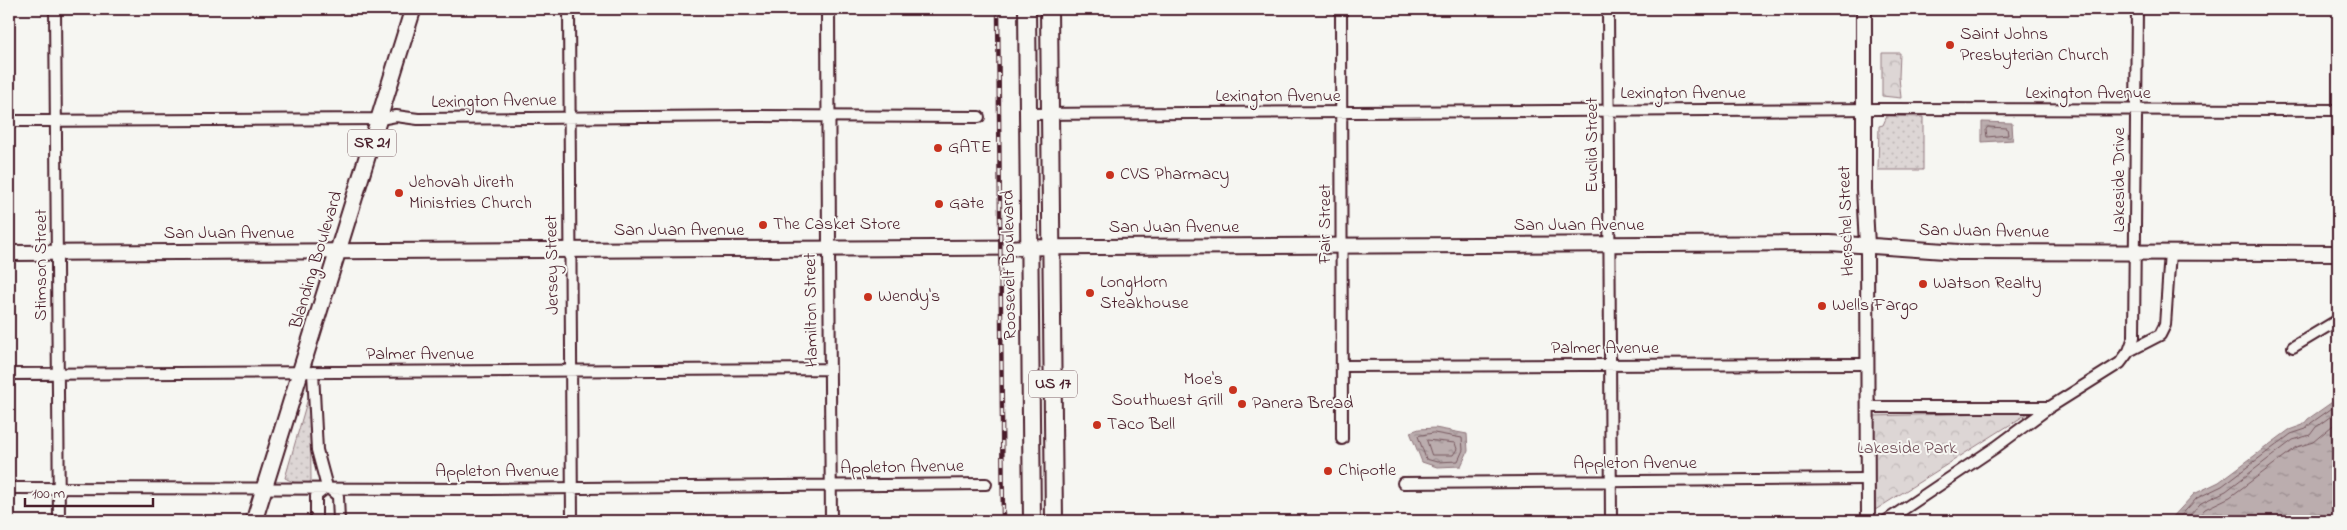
<svg xmlns="http://www.w3.org/2000/svg" width="2347" height="530" viewBox="0 0 2347 530" font-family="'Indie Flower',sans-serif">
	<style>
		.grass { fill: url(#grass-dots); stroke: #947a80 }
		.park { fill: url(#park-crowns); stroke: #947a80 }
		.water { fill: url(#water-ripples); stroke: #8e747a }
		.lines { fill: none; stroke-linecap: round; stroke-linejoin: round }
		.shore { stroke: #77585f; stroke-width: 1 }
		.minor-casing { stroke: #4a1f2b; stroke-width: 14 }
		.tertiary-casing { stroke: #4a1f2b; stroke-width: 16 }
		.secondary-casing { stroke: #4a1f2b; stroke-width: 18 }
		.primary-casing { stroke: #4a1f2b; stroke-width: 19 }
		.trunk-casing { stroke: #4a1f2b; stroke-width: 20 }
		.minor { stroke: #f6f6f2; stroke-width: 10 }
		.tertiary { stroke: #f6f6f2; stroke-width: 12 }
		.secondary { stroke: #f6f6f2; stroke-width: 14 }
		.primary { stroke: #f6f6f2; stroke-width: 15 }
		.trunk { stroke: #f6f6f2; stroke-width: 16 }
		.rail-casing { stroke: #4a1f2b; stroke-width: 4.5 }
		.rail { stroke: #f6f6f2; stroke-width: 2.5; stroke-dasharray: 8; stroke-linecap: butt }
		.poi-dot { fill: #c8321e; stroke: #f6f6f2; stroke-width: 2 }
		.labels { text-anchor: middle; dominant-baseline: central; stroke-width: 4; stroke-linejoin: round; paint-order: stroke }
		.shield { fill: #f6f6f2; stroke: #7e6067; stroke-width: 1 }
		.shield-label { font-size: 16px; font-weight: bold; fill: #4a1f2b }
		.poi-label { font-size: 18px; fill: #4a1f2b; stroke: #f6f6f2; text-anchor: start }
		.street-label { font-size: 18px; fill: #4a1f2b; stroke: #f6f6f2 }
		.park-label { font-size: 18px; fill: #6f4d56; stroke: #f6f6f2 }
	</style>
	<defs>
		<pattern id="grass-dots" width="8" height="8" patternUnits="userSpaceOnUse" patternTransform="scale(1.25)"><rect width="8" height="8" fill="#ddd6d5"/><path d="M2 2h.1M6 6h.1" fill="none" stroke="#bfb7b7" stroke-width="1.8" stroke-linecap="round"/></pattern>
		<pattern id="park-crowns" width="20" height="18" patternUnits="userSpaceOnUse" patternTransform="scale(1.25)"><rect width="20" height="18" fill="#ddd6d5"/><path d="M2 6a3 3 0 1 1 6 0M12 15a3 3 0 1 1 6 0" fill="none" stroke="#bfb7b7"/></pattern>
		<pattern id="water-ripples" width="26" height="14" patternUnits="userSpaceOnUse" patternTransform="scale(1.25)"><rect width="26" height="14" fill="#bbadae"/><path d="M2 4q2-2 4 0t4 0M15 11q2-2 4 0t4 0" fill="none" stroke="#9a8c8e"/></pattern>
	</defs>
	<rect width="100%" height="100%" fill="#f6f6f2"/>
	<filter id="ink" filterUnits="userSpaceOnUse"><feTurbulence type="fractalNoise" baseFrequency=".02" numOctaves="2"/><feDisplacementMap in="SourceGraphic" scale="10" xChannelSelector="R" yChannelSelector="G"/><feConvolveMatrix kernelMatrix="1 2 1 2 8 2 1 2 1" color-interpolation-filters="sRGB"/></filter>
	<g filter="url(#ink)">
		<!-- grass -->
		<path class="grass" d="M1887 116 1923 117V170H1878L1879 126 1883 125Z
			M308 398 310 399 311 481C302 488 293 482 285 478Z"/>
		<!-- park -->
		<path class="park" d="M1882 53H1900L1899 77 1901 98 1882 96Z
			M2030 412 1872 512 1871 416Z"/>
		<!-- water -->
		<path class="water" d="M1982 122 2012 123 2013 140 1982 142Z
			M2338 398V521H2169L2194 494 2219 482 2289 430 2303 425 2308 419Z
			M1435 428 1467 434 1468 451 1461 466 1437 467 1422 462 1410 432 1419 429Z"/>
		<g class="lines">
			<!-- shore -->
			<path class="shore" d="M1988 127 2007 128 2008 135 1987 137 1986 130Z
				M1434 433 1462 438 1463 450 1458 461 1437 462 1426 459 1418 436Z
				M1427 440 1455 443 1457 449 1453 455H1432Z
				M2176 521 2197 498 2222 486 2291 434 2306 429 2311 423 2338 404
				M2184 521 2201 503 2226 491 2293 440 2310 435 2316 427 2338 411
				M2194 521 2205 509 2230 497 2297 447 2313 442 2338 421"/>
			<!-- minor casing -->
			<g class="minor-casing">
				<path id="minor" d="M55 9 59 521
					M569 9 572 521
					M1341 9 1342 439
					M1608 9 1611 521
					M1028 114 1881 109 2338 110
					M9 121 380 119 396 116 418 119 756 116 979 117
					M829 249 831 521
					M2293 347 2338 320
					M2129 351 2160 335 2165 325 2170 252
					M1342 366 1868 364
					M313 372 317 450 327 487 338 496 339 521
					M9 374 830 369
					M1868 407H2050
					M1403 483 1867 479
					M9 488 489 489 986 484
					M316 521V496L327 487
					M1886 521 1996 447 2050 407 2120 363 2129 351 2134 337 2137 9"/>
			</g>
			<!-- tertiary casing -->
			<g class="tertiary-casing">
				<path id="tertiary" d="M828 9 829 249
					M1867 245 1868 521"/>
			</g>
			<!-- secondary casing -->
			<g class="secondary-casing">
				<path id="secondary" d="M1864 9V189L1867 245
					M9 253 1830 243 1959 252 2338 253"/>
			</g>
			<!-- primary casing -->
			<g class="primary-casing">
				<path id="primary" d="M254 521 413 9"/>
			</g>
			<!-- trunk casing -->
			<g class="trunk-casing">
				<path id="trunk" d="M1027 9 1032 521
					M1049 9 1054 521"/>
			</g>
			<!-- minor -->
			<use href="#minor" class="minor"/>
			<!-- tertiary -->
			<use href="#tertiary" class="tertiary"/>
			<!-- secondary -->
			<use href="#secondary" class="secondary"/>
			<!-- primary -->
			<use href="#primary" class="primary"/>
			<!-- trunk -->
			<use href="#trunk" class="trunk"/>
			<!-- rail casing -->
			<g class="rail-casing">
				<path id="rail" d="M998 9 1003 521"/>
			</g>
			<!-- rail -->
			<use href="#rail" class="rail"/>
		</g>
	</g>
	<!-- markers -->
	<g class="poi-dot">
		<circle cx="1950" cy="45" r="5"/>
		<circle cx="938" cy="148" r="5"/>
		<circle cx="1110" cy="175" r="5"/>
		<circle cx="399" cy="193" r="5"/>
		<circle cx="939" cy="204" r="5"/>
		<circle cx="763" cy="225" r="5"/>
		<circle cx="1923" cy="284" r="5"/>
		<circle cx="1090" cy="293" r="5"/>
		<circle cx="868" cy="297" r="5"/>
		<circle cx="1822" cy="306" r="5"/>
		<circle cx="1233" cy="390" r="5"/>
		<circle cx="1242" cy="404" r="5"/>
		<circle cx="1097" cy="425" r="5"/>
		<circle cx="1328" cy="471" r="5"/>
	</g>
	<g class="labels">
		<!-- shield labels -->
		<g class="shield">
			<rect x="348" y="129.5" width="48" height="27" rx="4"/>
			<rect x="1029" y="370.5" width="48" height="27" rx="4"/>
		</g>
		<g class="shield-label">
			<text x="372" y="143">SR 21</text>
			<text x="1053" y="384">US 17</text>
		</g>
		<!-- poi labels -->
		<g class="poi-label">
			<text x="1960" y="35">Saint Johns<tspan x="1960" dy="21">Presbyterian Church</tspan></text>
			<text x="948" y="148">GATE</text>
			<text x="1120" y="175">CVS Pharmacy</text>
			<text x="409" y="183">Jehovah Jireth<tspan x="409" dy="21">Ministries Church</tspan></text>
			<text x="949" y="204">Gate</text>
			<text x="773" y="225">The Casket Store</text>
			<text x="1100" y="283">LongHorn<tspan x="1100" dy="21">Steakhouse</tspan></text>
			<text x="1933" y="284">Watson Realty</text>
			<text x="878" y="297">Wendy's</text>
			<text x="1832" y="306">Wells Fargo</text>
			<text x="1223" y="380" text-anchor="end">Moe's<tspan x="1223" dy="21">Southwest Grill</tspan></text>
			<text x="1252" y="404">Panera Bread</text>
			<text x="1107" y="425">Taco Bell</text>
			<text x="1338" y="471">Chipotle</text>
		</g>
		<!-- street labels -->
		<g class="street-label">
			<text x="1683" y="94">Lexington Avenue</text>
			<text x="2088" y="94">Lexington Avenue</text>
			<text x="1278" y="97">Lexington Avenue</text>
			<text transform="translate(494 102) rotate(-1)">Lexington Avenue</text>
			<text transform="translate(1593 145) rotate(-90)">Euclid Street</text>
			<text transform="translate(2120 180) rotate(-90)">Lakeside Drive</text>
			<text transform="translate(1847 221) rotate(-92)">Herschel Street</text>
			<text transform="translate(1326 224) rotate(-90)">Fair Street</text>
			<text x="1579" y="226">San Juan Avenue</text>
			<text x="1174" y="228">San Juan Avenue</text>
			<text x="679" y="231">San Juan Avenue</text>
			<text transform="translate(1984 232) rotate(1)">San Juan Avenue</text>
			<text x="229" y="234">San Juan Avenue</text>
			<text transform="translate(317 260) rotate(-73)">Blanding Boulevard</text>
			<text transform="translate(42 265) rotate(-90)">Stimson Street</text>
			<text transform="translate(553 265) rotate(-91)">Jersey Street</text>
			<text transform="translate(1010 265) rotate(-91)">Roosevelt Boulevard</text>
			<text transform="translate(812 310) rotate(-91)">Hamilton Street</text>
			<text x="1605" y="349">Palmer Avenue</text>
			<text x="420" y="355">Palmer Avenue</text>
			<text x="1635" y="464">Appleton Avenue</text>
			<text transform="translate(902 468) rotate(-1)">Appleton Avenue</text>
			<text x="497" y="472">Appleton Avenue</text>
		</g>
		<!-- park labels -->
		<g class="park-label">
			<text x="1907" y="449">Lakeside Park</text>
		</g>
	</g>
	<!-- margin -->
	<rect width="2347" height="530" fill="none" stroke="#f6f6f2" stroke-width="30"/>
	<rect x="15" y="15" width="2317" height="500" fill="none" stroke="#4a1f2b" stroke-width="2" filter="url(#ink)"/>
	<!-- scale -->
	<path d="M25 498v8h128v-8" fill="none" stroke="#4a1f2b" stroke-width="2.5"/>
	<text x="32" y="498" font-size="15" fill="#4a1f2b" stroke="#f6f6f2" stroke-width="4" paint-order="stroke">100 m</text>
</svg>
